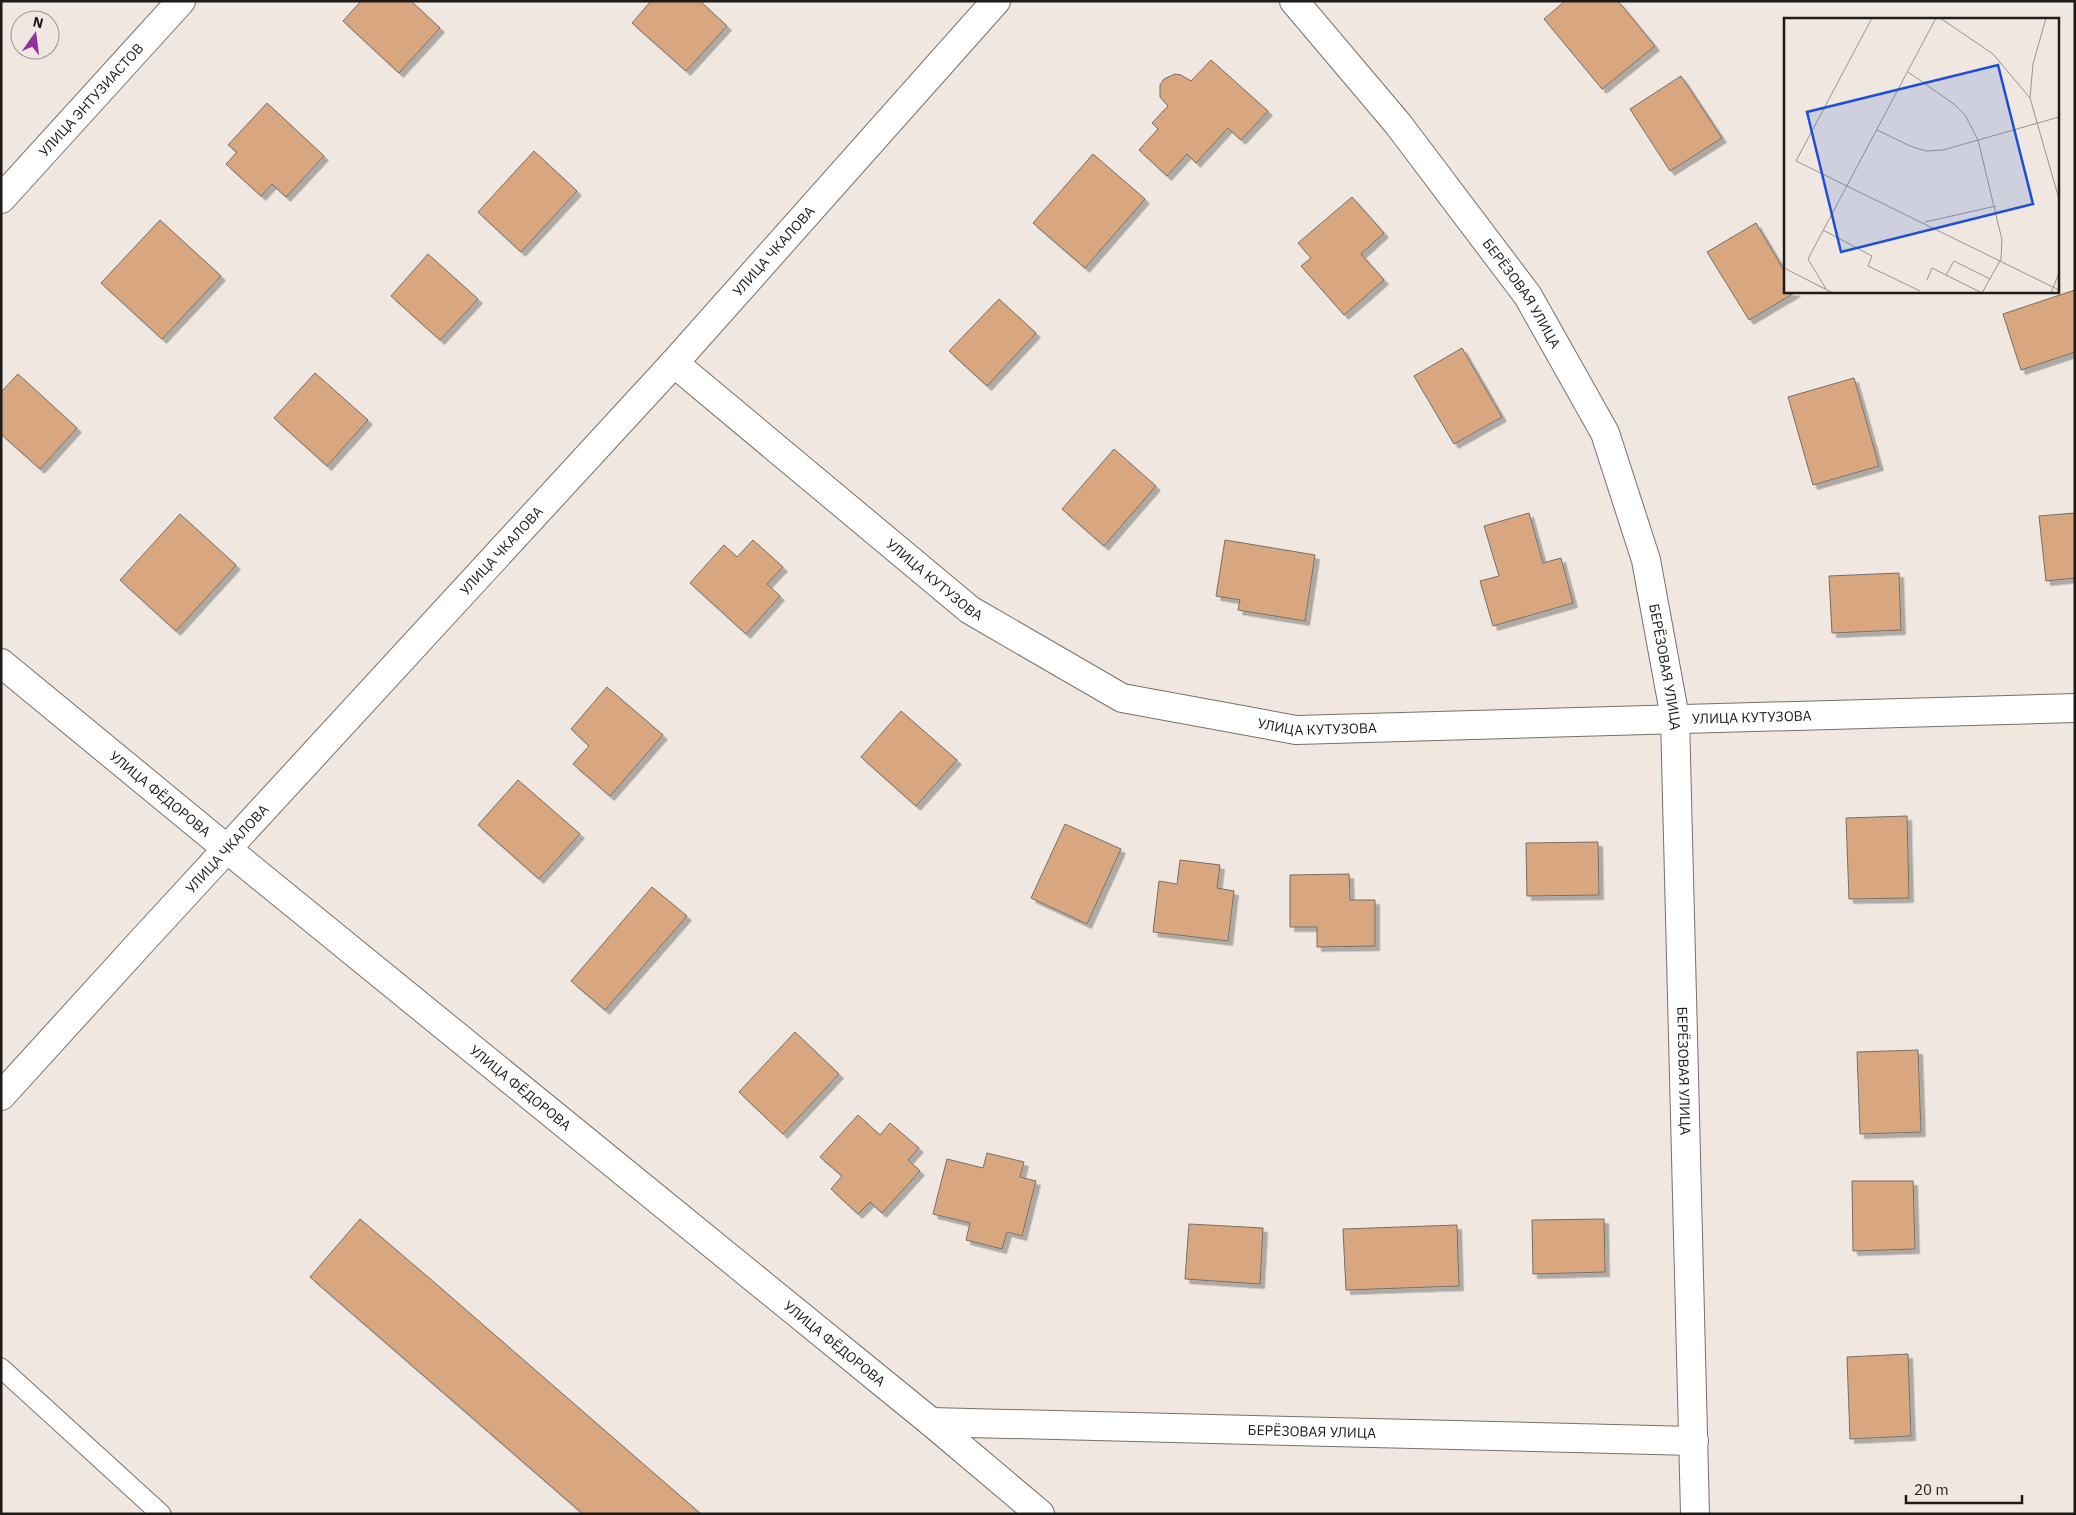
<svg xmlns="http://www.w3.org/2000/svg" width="2076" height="1515" viewBox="0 0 2076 1515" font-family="'IBM Plex Sans',sans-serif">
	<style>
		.building { fill: #d8a77f; stroke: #756e68; filter: url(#shadow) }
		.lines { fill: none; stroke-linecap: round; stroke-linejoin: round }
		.service-casing { stroke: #78716b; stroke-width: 21 }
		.minor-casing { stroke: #78716b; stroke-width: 30 }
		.service { stroke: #fff; stroke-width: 19 }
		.minor { stroke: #fff; stroke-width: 28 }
		.labels { text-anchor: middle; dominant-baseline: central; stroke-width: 4; stroke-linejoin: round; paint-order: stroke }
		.street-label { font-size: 14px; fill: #1e1b19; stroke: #efe7e0 }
		.inset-road { fill: none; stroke: #9b9590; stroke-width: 1 }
		.view { fill: #1d4ed8; fill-opacity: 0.15; stroke: #1d4ed8; stroke-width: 2.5 }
		.inset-edge { fill: none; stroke: #1e1b19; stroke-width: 2.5 }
	</style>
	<defs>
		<filter id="shadow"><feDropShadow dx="4.5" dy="4.5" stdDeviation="0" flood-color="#0004"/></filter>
	</defs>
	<rect width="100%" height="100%" fill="#efe7e0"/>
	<!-- building -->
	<path class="building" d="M361 1H411L440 28 399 73 343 21Z
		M651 1H700L727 26 686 71 632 23Z
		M1565 1H1618L1655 46 1602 89 1544 19Z
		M1211 60 1268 111 1241 140 1228 128 1196 163 1187 154 1167 176 1139 150 1158 129 1152 123 1168 106 1160 97V85L1164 79 1175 74 1181 75 1191 81Z
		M1681 76 1722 138 1670 171 1630 109Z
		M267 103 324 156 286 197 272 184 261 196 226 164 237 152 228 145Z
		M534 151 577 191 521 252 478 212Z
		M1093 154 1145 199 1085 268 1033 223Z
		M1352 197 1384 233 1361 254 1384 280 1344 315 1301 266 1311 258 1298 243Z
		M160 220 221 276 162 339 101 283Z
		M1756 223 1785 272V291L1796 292 1749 320 1707 252Z
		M428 254 478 299 440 340 391 296Z
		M2075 290V352L2021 370 2003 314Z
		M999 299 1036 333 987 386 949 351Z
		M1462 348 1502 417 1454 444 1414 376Z
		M315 373 368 420 327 466 274 418Z
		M18 374 77 428 40 469 1 434V392Z
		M1854 378 1879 466 1813 485 1788 397Z
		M1114 449 1156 486 1104 546 1062 509Z
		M1529 513 1543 563 1561 558 1573 603 1493 626 1480 581 1499 576 1484 526Z
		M2075 513V578L2046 581 2039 516Z
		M180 514 236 565 176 631 120 580Z
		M753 540 783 567 767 584 780 596 746 634 690 583 724 545 737 557Z
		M1225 540 1315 555 1305 621 1238 610 1240 600 1216 596Z
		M1899 573 1901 630 1832 633 1829 576Z
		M607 687 663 735 610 796 573 764 589 746 571 729Z
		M901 711 957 760 916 806 861 757Z
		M518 780 580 834 539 879 478 825Z
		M1907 816 1909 898 1849 899 1846 818Z
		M1065 824 1121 849 1087 924 1031 898Z
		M1598 842 1599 895 1527 896 1526 843Z
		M1180 860 1220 865 1217 888 1234 891 1228 941 1153 932 1159 881 1177 884Z
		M1349 874 1350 900H1375V946L1317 947V927H1290V875Z
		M652 887 687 916 605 1010 571 981Z
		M795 1032 839 1074 783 1134 739 1092Z
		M1918 1050 1921 1132 1860 1134 1857 1052Z
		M858 1115 880 1135 890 1123 919 1148 908 1160 920 1171 882 1213 870 1202 858 1214 831 1189 842 1176 820 1157Z
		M987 1153 1024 1162 1020 1177 1036 1181 1022 1236 1007 1232 1002 1249 966 1240 970 1223 933 1214 947 1159 983 1168Z
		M1852 1181H1913L1915 1249 1853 1251Z
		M360 1219 435 1283 701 1514H583L310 1277Z
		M1604 1219 1605 1272 1533 1274 1532 1220Z
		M1189 1224 1263 1228 1260 1284 1185 1279Z
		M1457 1225 1459 1286 1346 1290 1343 1229Z
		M1908 1354 1911 1436 1850 1439 1847 1357Z"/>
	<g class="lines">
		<!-- service casing -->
		<g class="service-casing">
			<path id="service" d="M1 1368 161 1514"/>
		</g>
		<!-- minor casing -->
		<g class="minor-casing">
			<g id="minor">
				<path id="s1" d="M1294 1 1398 124 1528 296 1605 433 1646 560 1675 718 1695 1514"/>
				<path id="s2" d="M1 199 181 1"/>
				<path id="s3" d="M674 363 970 610 1122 698 1296 730 2075 708"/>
				<path id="s4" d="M1 663 227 849 931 1422 1040 1514"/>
				<path id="s5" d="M1 1096 143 940 674 363 996 1"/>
				<path id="s6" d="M931 1422 1694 1441"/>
			</g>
		</g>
		<!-- service -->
		<use href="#service" class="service"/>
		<!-- minor -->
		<use href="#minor" class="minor"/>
	</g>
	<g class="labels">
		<!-- street labels -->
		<g class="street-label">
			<text stroke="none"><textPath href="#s2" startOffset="134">УЛИЦА ЭНТУЗИАСТОВ</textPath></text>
			<text stroke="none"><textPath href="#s5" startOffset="1145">УЛИЦА ЧКАЛОВА</textPath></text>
			<text stroke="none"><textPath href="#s1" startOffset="371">БЕРЁЗОВАЯ УЛИЦА</textPath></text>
			<text stroke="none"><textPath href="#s5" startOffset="740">УЛИЦА ЧКАЛОВА</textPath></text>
			<text stroke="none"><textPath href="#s3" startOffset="339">УЛИЦА КУТУЗОВА</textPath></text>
			<text stroke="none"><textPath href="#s1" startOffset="776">БЕРЁЗОВАЯ УЛИЦА</textPath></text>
			<text stroke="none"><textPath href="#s3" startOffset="1194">УЛИЦА КУТУЗОВА</textPath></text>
			<text stroke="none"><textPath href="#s3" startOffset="759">УЛИЦА КУТУЗОВА</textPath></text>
			<text stroke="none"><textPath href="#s4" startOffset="206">УЛИЦА ФЁДОРОВА</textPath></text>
			<text stroke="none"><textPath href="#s5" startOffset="335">УЛИЦА ЧКАЛОВА</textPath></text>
			<text stroke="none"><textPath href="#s1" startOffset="1181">БЕРЁЗОВАЯ УЛИЦА</textPath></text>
			<text stroke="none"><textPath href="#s4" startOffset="671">УЛИЦА ФЁДОРОВА</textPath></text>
			<text stroke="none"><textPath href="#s4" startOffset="1076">УЛИЦА ФЁДОРОВА</textPath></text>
			<text stroke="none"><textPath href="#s6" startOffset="381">БЕРЁЗОВАЯ УЛИЦА</textPath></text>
		</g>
	</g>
	<!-- overview -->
	<g transform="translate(1784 18)">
		<rect width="275" height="275" fill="#efe7e0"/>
		<path class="inset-road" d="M88 0 12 143 275 272M156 0 209 36 246 80M262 0 249 46 246 80 275 181M124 54 170 86 181 97 194 122 218 222 217 241 198 275M93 112 126 128 142 133 159 132 275 99M141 204 212 188M39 212 88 238 84 248 136 273M0 250 49 275M162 257 170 243 206 261M143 262 148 250 198 275M42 271 24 241 152 0M267 275 275 255"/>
		<path class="view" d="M214 47 249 186 57 234 23 94Z"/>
		<rect width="275" height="275" class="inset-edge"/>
	</g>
	<!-- border -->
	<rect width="2076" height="1515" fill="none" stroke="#1e1b19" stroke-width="5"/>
	<!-- north arrow -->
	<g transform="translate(35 35) rotate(14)"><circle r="24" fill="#efe7e0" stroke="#9b9590"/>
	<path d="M0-4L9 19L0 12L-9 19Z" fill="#8f329c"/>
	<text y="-8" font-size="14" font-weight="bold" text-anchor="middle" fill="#1e1b19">N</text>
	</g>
	<!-- scale -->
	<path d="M1906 1495v8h116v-8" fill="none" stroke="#1e1b19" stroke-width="2.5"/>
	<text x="1914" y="1495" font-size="15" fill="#1e1b19" stroke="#efe7e0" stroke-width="4" paint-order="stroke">20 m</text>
</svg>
